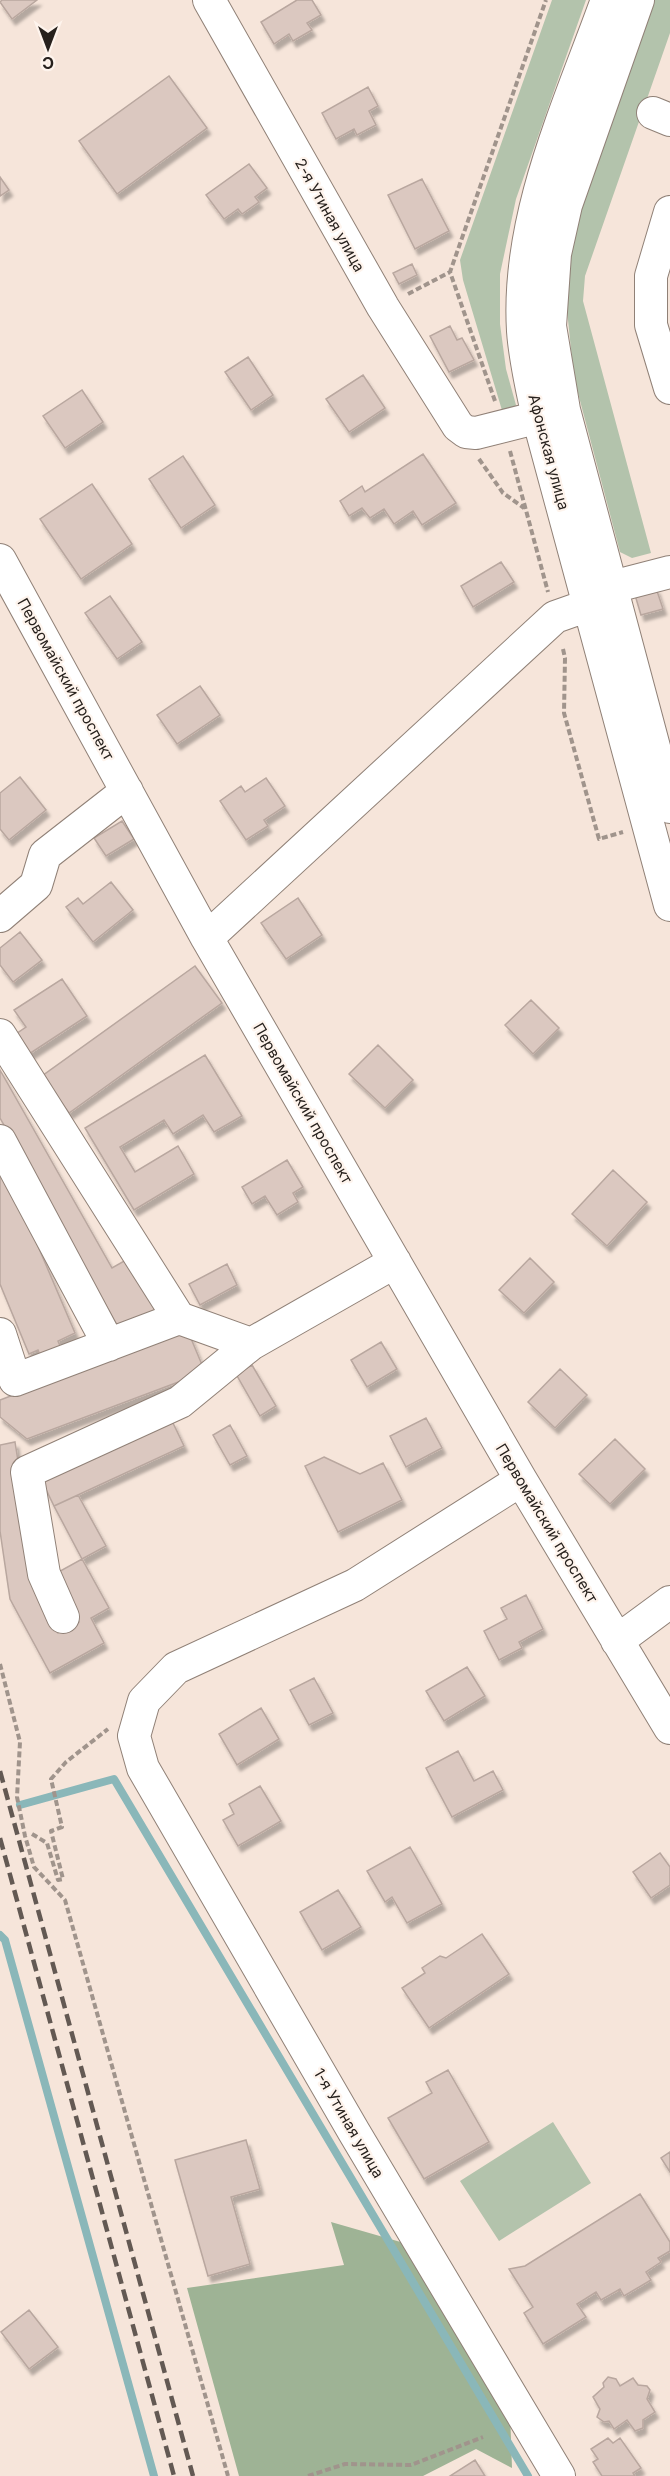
<svg xmlns="http://www.w3.org/2000/svg" width="670" height="2476" viewBox="0 0 670 2476" font-family="Inter,sans-serif">
	<style>
		.green { fill: #b3c3ac }
		.forest { fill: #9eb395 }
		.lines { fill: none; stroke-linecap: round; stroke-linejoin: round }
		.stream { stroke: #8ab7b9; stroke-width: 8 }
		.building { fill: #dbc8c0; stroke: #b9a79f; stroke-width: 1.5; filter: url(#shadow) }
		.minor-casing { stroke: #908177; stroke-width: 34 }
		.path { stroke: #a0948c; stroke-width: 4; stroke-dasharray: 6 3; stroke-linecap: butt }
		.minor { stroke: #fff; stroke-width: 32 }
		.rail { stroke: #635953; stroke-width: 4.5; stroke-dasharray: 12 6; stroke-linecap: butt }
		.labels { text-anchor: middle; dominant-baseline: central; stroke-width: 4.5; stroke-linejoin: round; paint-order: stroke }
		.street-label { font-size: 15px; fill: #27211d; stroke: #fef4ed }
	</style>
	<defs>
		<filter id="shadow"><feDropShadow dx="3.5" dy="6" stdDeviation="1.5" flood-color="#0004"/></filter>
	</defs>
	<rect width="100%" height="100%" fill="#f6e5da"/>
	<!-- green -->
	<path class="green" d="M552 0H586L516 199 500 274V324L506 369 516 405 510 414 504 417 463 280 460 260Z
		M651 0H670V33L585 276 583 301 651 553 632 558 620 552 574 378 566 301 568 269 590 173Z
		M553 2122 591 2183 499 2241 460 2181Z"/>
	<!-- forest -->
	<path class="forest" d="M331 2222 411 2245 510 2411 512 2468 476 2449 423 2476H239L187 2288 344 2265Z"/>
	<g class="lines">
		<!-- stream -->
		<path class="stream" d="M20 1805 114 1779 528 2476
			M0 1935 5 1940 154 2476"/>
	</g>
	<!-- building -->
	<path class="building" d="M2 0H37L12 19 0 2Z
		M297 0H312L321 15 307 23 312 30 293 41 289 34 274 44 261 22Z
		M169 76 207 128 117 194 79 141Z
		M368 87 378 106 369 111 376 125 357 135 354 129 336 139 322 113Z
		M249 164 267 188 255 197 259 202 242 214 238 209 224 219 206 195Z
		M0 177 9 190 0 196Z
		M422 179 449 231 415 249 388 195Z
		M412 264 417 275 399 284 393 273Z
		M450 326 457 340 462 338 474 360 449 372 430 336Z
		M248 357 273 395 251 410 225 372Z
		M363 375 385 408 349 432 326 399Z
		M82 390 103 422 65 448 43 416Z
		M423 454 456 503 422 525 413 511 394 524 384 509 370 518 362 508 349 516 340 501 362 486 365 492Z
		M183 456 215 505 181 528 149 479Z
		M92 484 132 544 81 579 40 519Z
		M501 562 514 582 473 607 461 586Z
		M656 588 663 609 641 615 635 595Z
		M110 596 142 642 117 659 85 613Z
		M200 686 220 715 177 744 157 715Z
		M20 777 46 810 9 840 0 829V793Z
		M266 778 285 806 264 820 268 826 246 840 220 801 241 786 245 792Z
		M122 821 134 839 106 856 94 838Z
		M111 882 133 910 93 942 66 907 78 898 83 904Z
		M298 898 322 935 286 959 261 923Z
		M20 932 42 960 13 982 0 965V948Z
		M195 966 222 1003 69 1113 42 1076Z
		M62 979 87 1016 23 1058 10 1038 26 1027 14 1010Z
		M531 1000 559 1028 533 1054 505 1025Z
		M378 1045 413 1080 385 1108 349 1074Z
		M205 1055 242 1116 214 1132 203 1115 173 1134 164 1120 120 1147 135 1172 178 1146 194 1174 134 1210 85 1128Z
		M0 1070 112 1268 133 1256 162 1308 121 1332 0 1118Z
		M0 1157 75 1333 58 1341 63 1353 42 1361 38 1350 29 1354 0 1284Z
		M287 1160 303 1187 293 1193 298 1202 277 1215 265 1196 252 1204 242 1187Z
		M613 1170 647 1202 607 1246 572 1214Z
		M530 1258 554 1282 524 1313 499 1290Z
		M227 1264 237 1285 200 1305 189 1284Z
		M187 1329 205 1372 27 1439 0 1417V1400Z
		M381 1342 397 1369 367 1387 351 1360Z
		M252 1365 276 1406 260 1416 236 1374Z
		M560 1369 587 1395 555 1428 528 1402Z
		M426 1418 442 1448 406 1467 390 1436Z
		M172 1421 184 1446 54 1506 42 1481Z
		M230 1425 247 1456 230 1465 213 1435Z
		M615 1439 645 1469 610 1504 579 1474Z
		M15 1442 40 1601 58 1633 79 1622 53 1575 82 1559 109 1608 91 1618 104 1643 50 1673 10 1599 0 1531V1445Z
		M324 1457 360 1474 383 1463 402 1500 338 1532 305 1466Z
		M78 1495 106 1546 82 1559 54 1506Z
		M526 1595 543 1629 519 1642 522 1648 499 1660 484 1631 507 1619 501 1608Z
		M467 1667 485 1696 444 1721 426 1691Z
		M314 1678 333 1713 309 1725 290 1690Z
		M261 1708 279 1739 237 1765 219 1734Z
		M458 1751 474 1781 493 1771 503 1790 452 1817 426 1768Z
		M260 1786 281 1821 238 1846 223 1820 234 1814 229 1804Z
		M410 1847 442 1904 407 1923 392 1897 385 1902 367 1871Z
		M660 1853 670 1867V1885L651 1898 633 1872Z
		M338 1890 361 1927 322 1950 300 1912Z
		M482 1934 509 1974 429 2028 402 1988 425 1973 422 1968 440 1956 446 1958Z
		M448 2070 489 2142 424 2179 388 2118 432 2093 426 2082Z
		M246 2140 260 2189 231 2197 250 2264 208 2276 175 2160Z
		M670 2152V2172L661 2158Z
		M640 2194 670 2242V2251L658 2258 661 2262 646 2272 651 2280 624 2296 620 2289 601 2300 596 2292 577 2304 586 2317 543 2344 524 2313 533 2307 509 2269 525 2266Z
		M29 2310 58 2347 29 2369 1 2332Z
		M608 2377 616 2379 620 2386 633 2378 638 2385 647 2386 650 2390 647 2399 655 2412 643 2420V2428L635 2431 627 2420 614 2429 609 2421 604 2422 597 2417 600 2409 593 2397 604 2387 603 2383Z
		M608 2438 613 2443 620 2438 641 2468 633 2473 635 2476H602L593 2462 598 2459 591 2449Z
		M475 2460 485 2476H450Z"/>
	<g class="lines">
		<!-- minor casing -->
		<g class="minor-casing">
			<path id="minor" d="M209 0 383 307 458 426 466 432 476 433 559 412
				M607 0C569 106 516 216 523 331 525 360 532 389 538 417L670 905
				M638 0 566 205 555 254 550 326 564 410 670 807
				M653 113 670 120
				M670 212 651 276V325L670 388
				M0 560 207 938 521 1480 670 1728
				M0 916 36 885 45 855 127 791
				M207 938 555 617 589 605 612 587 670 572
				M0 1035 179 1318
				M0 1141 109 1345
				M0 1334 15 1380 179 1318 251 1344
				M521 1480 355 1585 176 1668 144 1701 134 1736 143 1768 354 2132 559 2476
				M63 1617 44 1574 27 1472 180 1402 251 1344 395 1262
				M617 1641 670 1602"/>
		</g>
		<!-- path -->
		<path class="path" d="M408 294 450 272
			M495 401 450 272 546 0
			M510 451 548 592
			M479 459 503 493 524 508
			M563 649 565 658 564 713 599 839 623 832
			M0 1664 20 1742 17 1797 25 1836 34 1867 65 1900 228 2476
			M32 1834 47 1843 58 1880 63 1879 51 1831 62 1827 51 1779 66 1762 108 1729
			M308 2476 345 2464 411 2465 483 2437"/>
		<!-- minor -->
		<use href="#minor" class="minor"/>
		<!-- rail -->
		<path class="rail" d="M0 1771 193 2476
			M0 1838 174 2476"/>
	</g>
	<g class="labels">
		<!-- street labels -->
		<g class="street-label">
			<text transform="translate(330 215) rotate(61)">2-я Утиная улица</text>
			<text transform="translate(549 452) rotate(75)">Афонская улица</text>
			<text transform="translate(66 679) rotate(61)">Первомайский проспект</text>
			<text transform="translate(303 1103) rotate(60)">Первомайский проспект</text>
			<text transform="translate(547 1523) rotate(59)">Первомайский проспект</text>
			<text transform="translate(349 2123) rotate(60)">1-я Утиная улица</text>
		</g>
	</g>
	<!-- north arrow -->
	<g transform="translate(48 48) rotate(180)" stroke="#fef4ed" stroke-width="4.5" paint-order="stroke">
	<path d="M0-4.5L10 22L0 15L-10 22Z" fill="#27211d"/>
	<text y="-9" font-size="16" font-weight="bold" text-anchor="middle" fill="#27211d">С</text>
	</g>
</svg>
